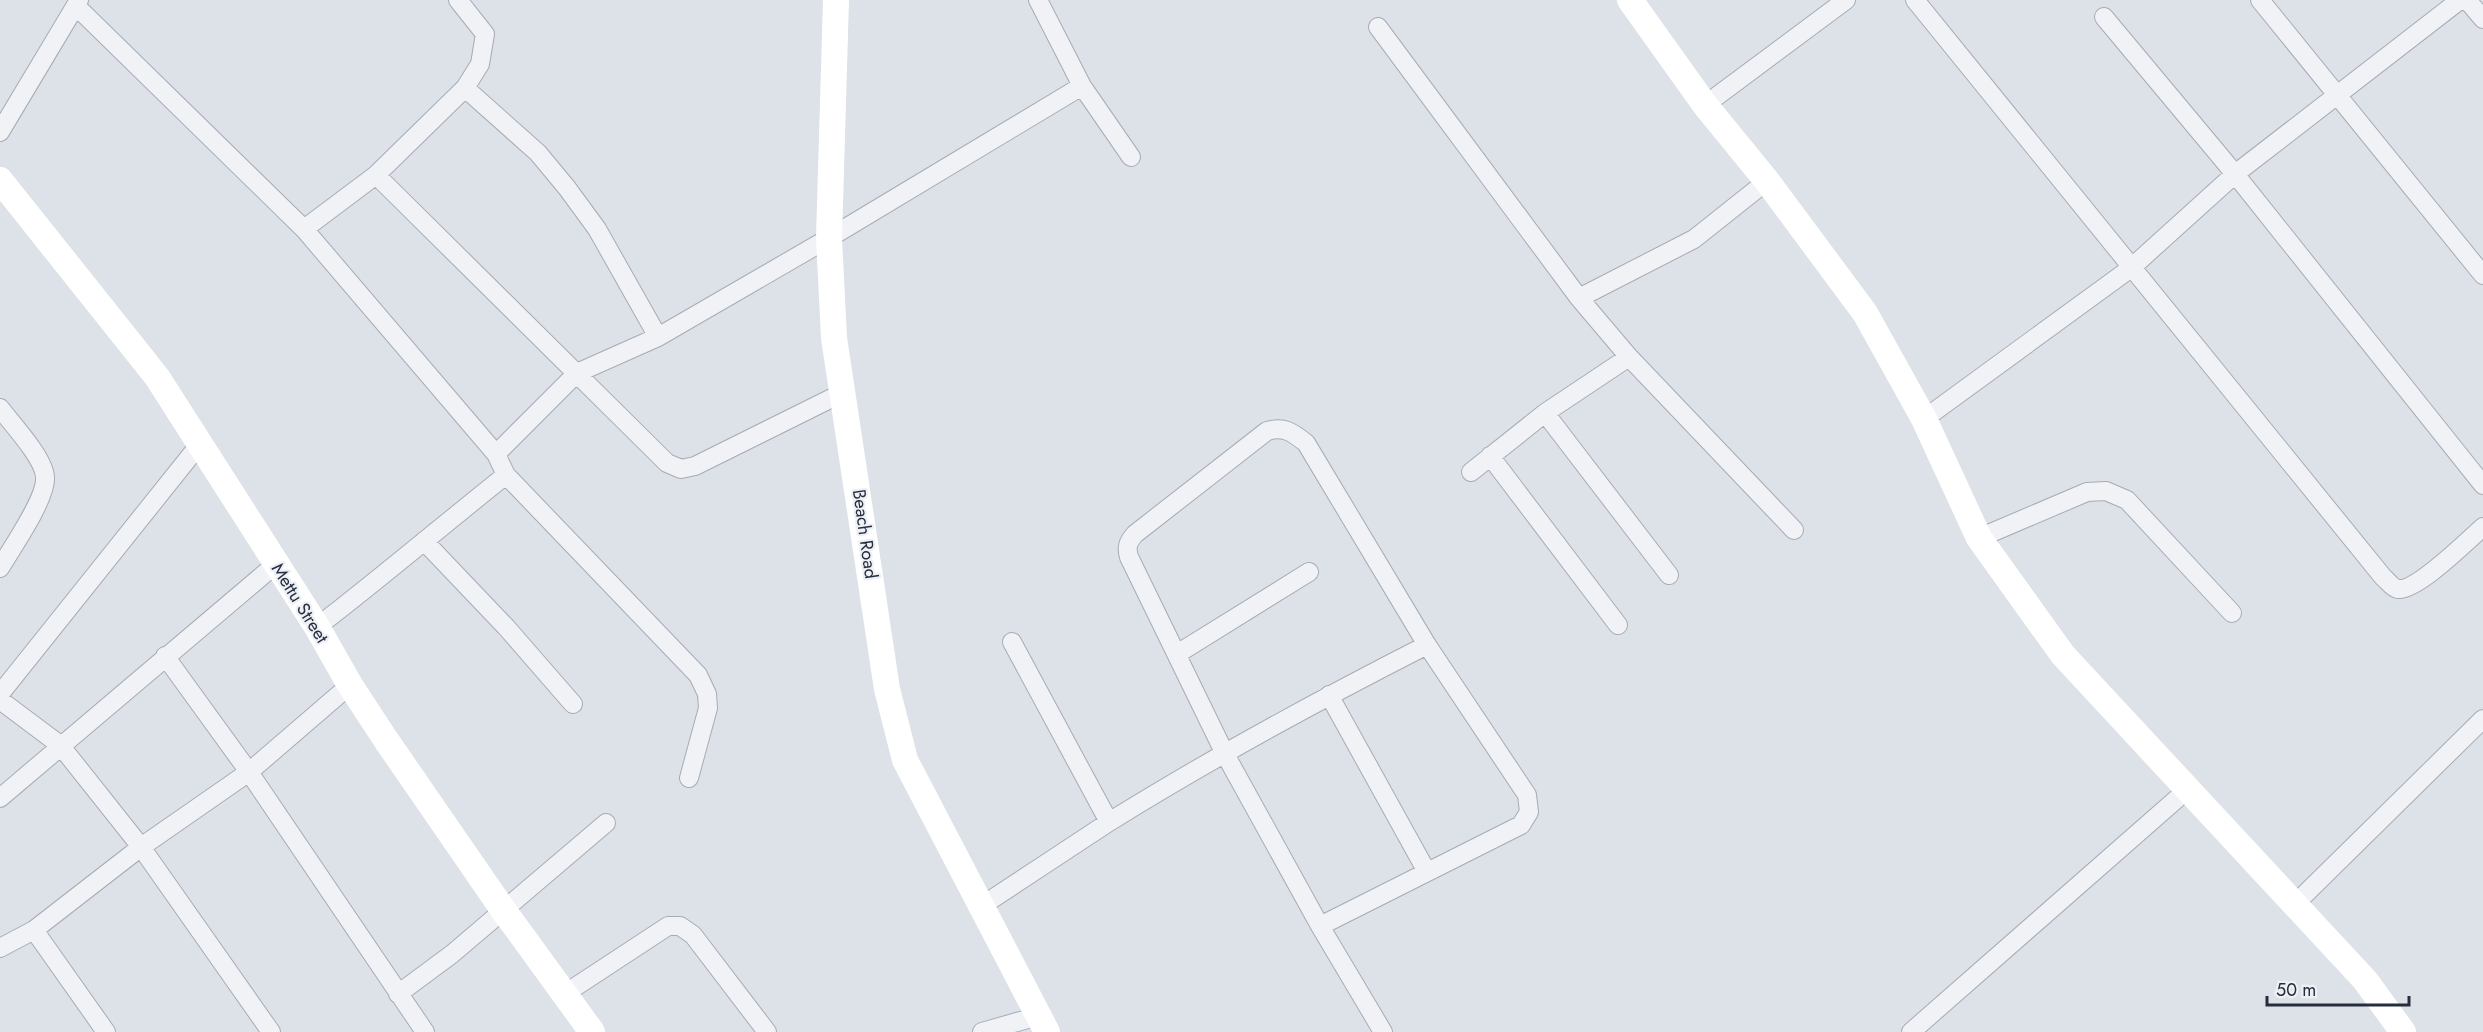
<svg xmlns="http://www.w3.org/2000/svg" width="2483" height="1032" viewBox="0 0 2483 1032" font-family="Jost,sans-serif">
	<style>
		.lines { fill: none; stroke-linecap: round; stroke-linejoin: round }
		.street-casing { stroke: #a6abb5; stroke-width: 20 }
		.street { stroke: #f0f2f6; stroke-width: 18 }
		.secondary { stroke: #fff; stroke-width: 26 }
		.labels { text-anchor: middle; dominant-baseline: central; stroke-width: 4.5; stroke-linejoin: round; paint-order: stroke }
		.street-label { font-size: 18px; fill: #262e3e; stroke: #edf0f5 }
	</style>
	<rect width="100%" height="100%" fill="#dde1e8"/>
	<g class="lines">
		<!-- street casing -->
		<g class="street-casing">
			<path id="street" d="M458 0 485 34 480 64 465 88
				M1038 0 1082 86 1131 157
				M1915 0 2383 577C2388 581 2392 588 2398 589 2417 591 2468 540 2483 527
				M2260 0 2483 275
				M2467 0 2483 19
				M76 6 304 229 376 175 465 88 538 153 567 188 597 229 658 337
				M2104 17 2235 174 2483 485
				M1378 27 1579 298 1629 357 1794 530
				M1705 105 1846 0
				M0 132 79 0
				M376 175 667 463 681 469 695 466 842 393
				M304 229 496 454
				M1579 298 1694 239 1767 181
				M0 408C12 424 44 458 45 477 47 498 11 549 0 568
				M1545 413 1669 575
				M1924 419 2131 268 2235 174 2460 0
				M1490 456 1618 625
				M1471 472 1545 413 1629 357
				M506 475 698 675 707 694 708 708 689 778
				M1979 538 2087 492 2106 491 2127 500 2232 613
				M424 541 506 627 573 704
				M317 627C381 578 443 525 506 475L496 454 577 373 658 337 829 238 1082 86
				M1012 642 1109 822
				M1177 654 1309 572
				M165 656 249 772 425 1032
				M0 694 199 445
				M1329 695 1427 872
				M0 700 60 745 141 847 271 1032
				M0 798 276 564
				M2295 904 2483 719
				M980 907C1023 879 1066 850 1109 822 1212 758 1319 700 1427 645
				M1320 926 1521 825 1529 812 1527 795 1427 645 1306 443C1292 432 1284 426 1267 431L1135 534C1128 542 1126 547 1129 557L1225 754 1320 926 1383 1032
				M0 948 34 930
				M566 993 668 926H680L693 935 767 1032
				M398 994 452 954 606 823
				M106 1032 34 930 141 847 249 772 350 685
				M982 1032 1038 1016
				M1911 1032 2188 789"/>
		</g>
		<!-- street -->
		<use href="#street" class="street"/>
		<!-- secondary -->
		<path class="secondary" d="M836 0 829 238 834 338 887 689 905 760 1047 1032
			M1630 0 1705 105 1767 181 1865 313 1924 419 1979 538 2063 655 2365 980 2403 1032
			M0 180 157 377 317 627 350 685 386 740 504 911 592 1032"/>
	</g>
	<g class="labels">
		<!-- street labels -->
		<g class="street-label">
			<text transform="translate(865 534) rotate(82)">Beach Road</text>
			<text transform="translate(300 603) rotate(58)">Mettu Street</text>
		</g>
	</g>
	<!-- scale -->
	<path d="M2267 996v9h142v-9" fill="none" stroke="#262e3e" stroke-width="3"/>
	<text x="2276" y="996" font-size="18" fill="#262e3e" stroke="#edf0f5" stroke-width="4.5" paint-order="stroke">50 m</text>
</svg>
